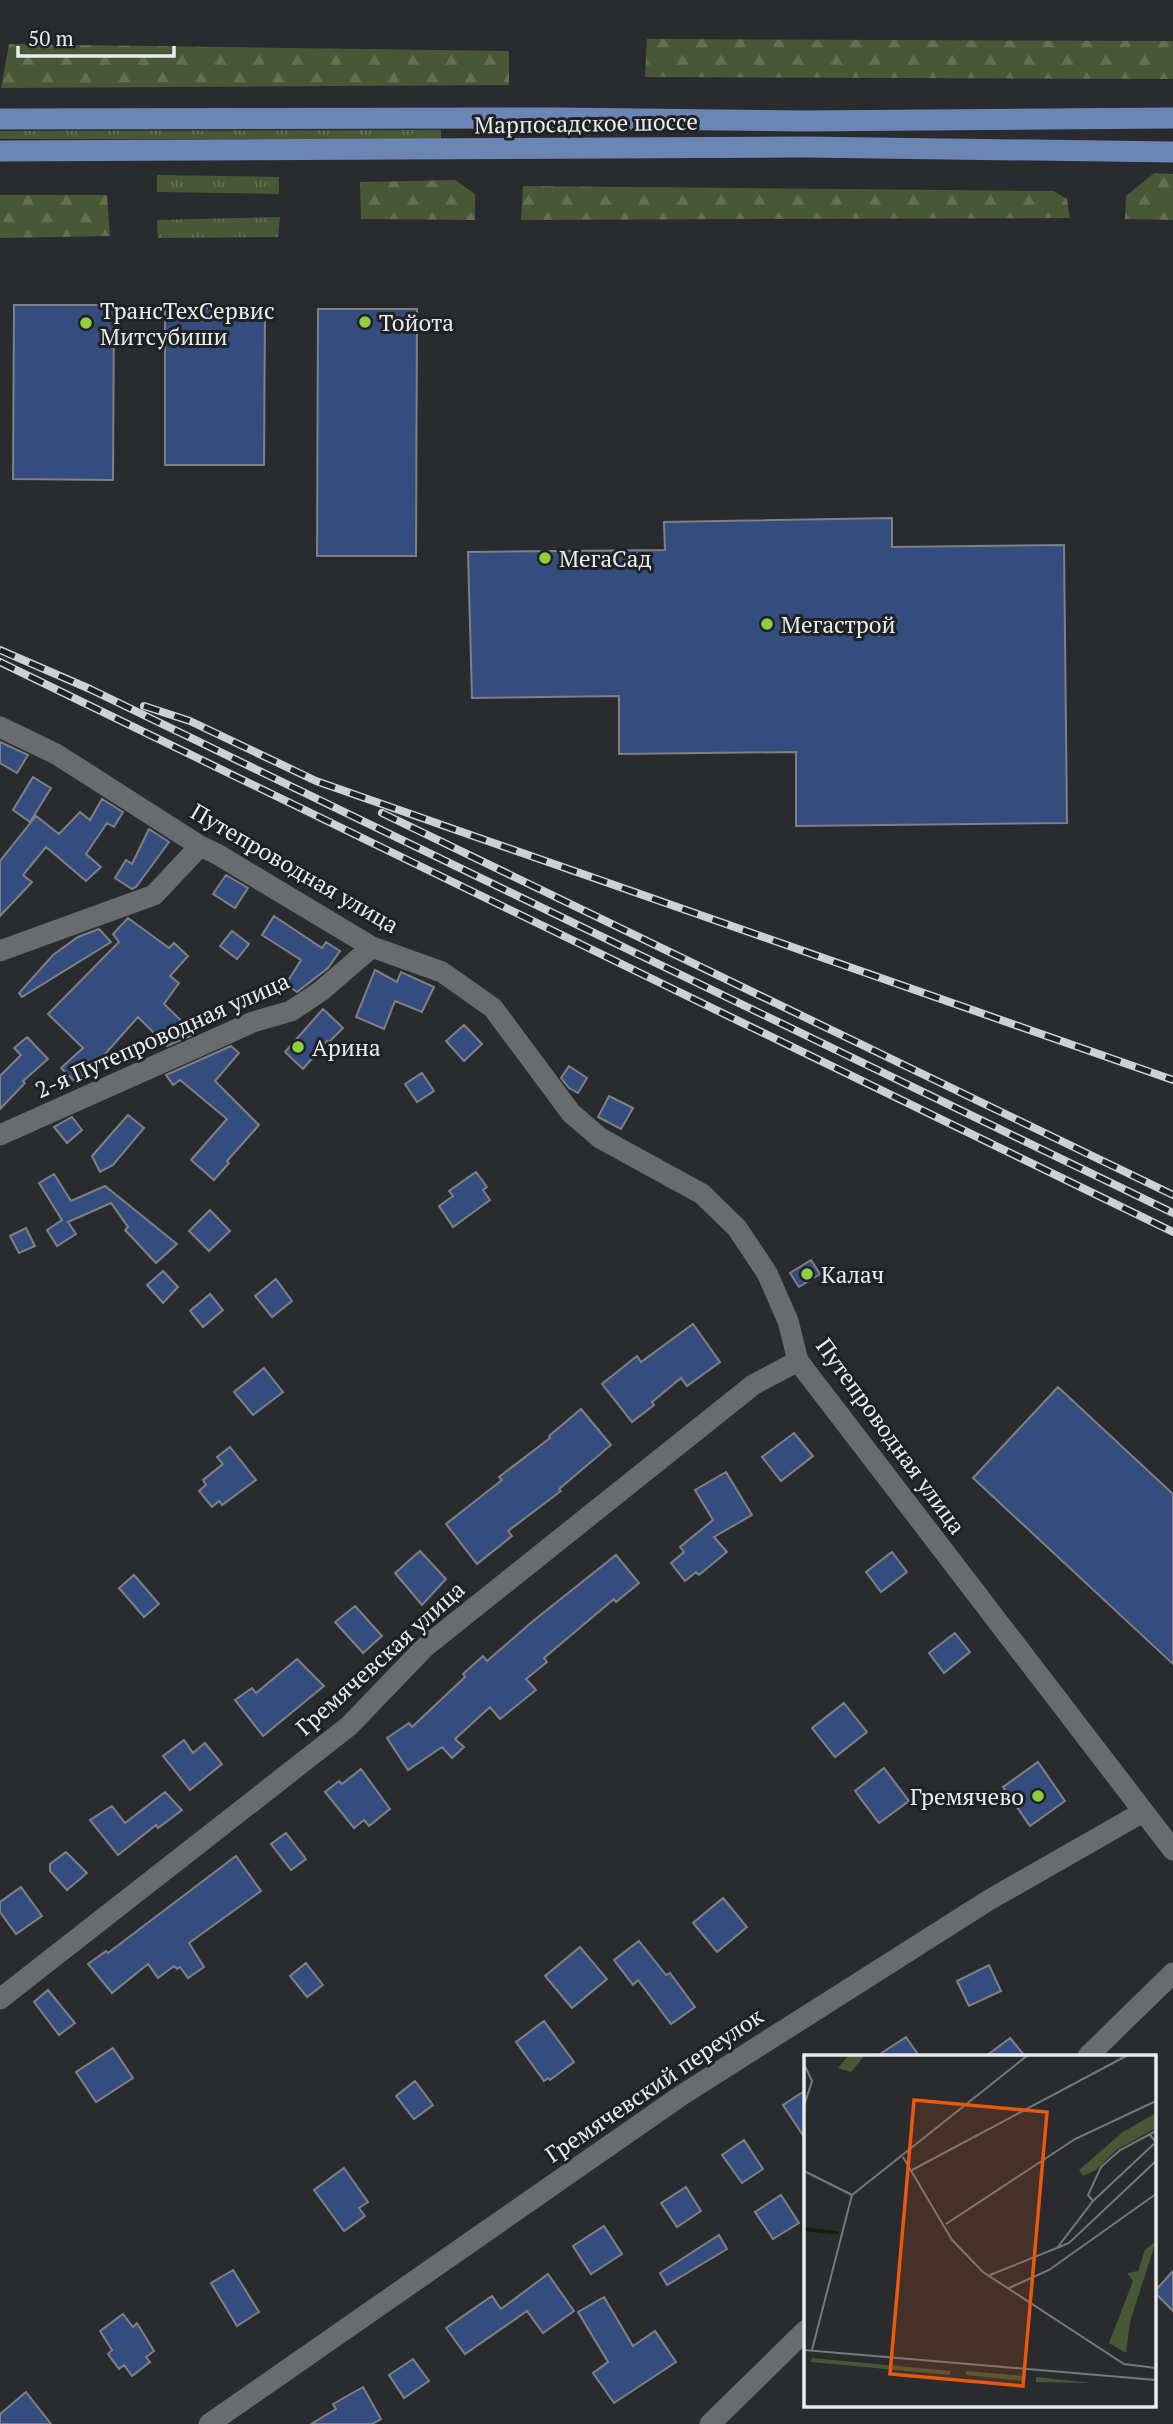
<svg xmlns="http://www.w3.org/2000/svg" width="1173" height="2424" viewBox="0 0 1173 2424" font-family="'PT Serif',serif">
	<style>
		.grass { fill: url(#grass-tufts) }
		.forest { fill: url(#forest-firs) }
		.building { fill: #344d7e; stroke: #7e8084; stroke-width: 2 }
		.lines { fill: none; stroke-linecap: round; stroke-linejoin: round }
		.street { stroke: #696b6e; stroke-width: 21 }
		.primary { stroke: #6b85b5; stroke-width: 21 }
		.rail-casing { stroke: #ced0d2; stroke-width: 8 }
		.rail { stroke: #1f2124; stroke-width: 5; stroke-dasharray: 16; stroke-linecap: butt }
		.poi-dot { fill: #90cd40; stroke: #1f2124; stroke-width: 2.5 }
		.labels { text-anchor: middle; dominant-baseline: central; stroke-width: 6; stroke-linejoin: round; paint-order: stroke }
		.street-label { font-size: 23px; fill: #eaecee; stroke: #1f2124 }
		.poi-label { font-size: 23px; fill: #eaecee; stroke: #1f2124; text-anchor: start }
		.inset-river { fill: none; stroke: #132003; stroke-width: 3.5 }
		.inset-road { fill: none; stroke: #76787b; stroke-width: 2 }
		.view { fill: #e8590c; fill-opacity: 0.15; stroke: #e8590c; stroke-width: 3.5 }
		.inset-edge { fill: none; stroke: #eaecee; stroke-width: 3.5 }
	</style>
	<defs>
		<pattern id="grass-tufts" width="24" height="20" patternUnits="userSpaceOnUse" patternTransform="scale(1.75)"><rect width="24" height="20" fill="#485837"/><path d="M3 7l-1-3M5 7V3M7 7l1-3M15 17l-1-3M17 17v-4M19 17l1-3" fill="none" stroke="#637054"/></pattern>
		<pattern id="forest-firs" width="22" height="20" patternUnits="userSpaceOnUse" patternTransform="scale(1.75)"><rect width="22" height="20" fill="#485837"/><path d="M5 1l3.5 6h-7zM16 11l3.5 6h-7z" fill="#637054"/></pattern>
	</defs>
	<rect width="100%" height="100%" fill="#292b2e"/>
	<!-- grass -->
	<path class="grass" d="M441 130V139H0V131Z
		M157 175 279 177V194L157 192Z
		M280 217 278 237 158 238 157 220Z"/>
	<!-- forest -->
	<path class="forest" d="M647 39 1173 41V79L645 77Z
		M9 44 509 51V85L1 88Z
		M1154 173 1173 174V220L1125 219 1126 196Z
		M455 180 475 194V220L361 219 360 182Z
		M523 186 1054 191 1067 199 1070 218 521 220Z
		M0 195H107L110 236 0 238Z"/>
	<!-- building -->
	<path class="building" d="M14 305H114L113 480 13 479Z
		M165 308H265L264 465H165Z
		M318 309H417L416 556H317Z
		M892 518V547L1064 545 1067 823 796 826V752L619 754V696L472 698 468 552 665 550 664 522Z
		M0 742 28 755 17 773 0 763Z
		M33 777 51 788 30 822 13 810Z
		M102 799 123 812 114 827 107 823 86 854 101 867 86 881 46 847 23 875 32 882 0 916V861L36 816 59 834 80 812 90 820Z
		M149 829 169 842 136 887 132 889 115 878 126 860 132 864Z
		M226 875 248 888 235 908 213 894Z
		M274 916 322 948 326 942 340 951 328 968 297 992 286 984 301 960 262 935Z
		M128 918 169 948 174 943 188 956 170 976 179 983 164 1004 195 1034 167 1046 138 1017 98 1062 75 1082 61 1068 83 1048 48 1014 119 942 113 934Z
		M99 929 111 942 22 997 19 993 53 955 78 937Z
		M232 931 249 944 237 959 220 946Z
		M375 970 397 982 401 972 434 987 422 1012 395 1001 384 1029 356 1017Z
		M323 1009 343 1028 328 1043 327 1041 303 1069 285 1052Z
		M464 1025 482 1044 464 1061 446 1041Z
		M27 1037 48 1059 23 1081 25 1083 0 1109V1076L21 1055 14 1048Z
		M231 1046 239 1053 215 1081 259 1125 227 1161 229 1163 214 1180 191 1160 227 1119 180 1080 173 1085 166 1075Z
		M569 1066 587 1078 578 1093 569 1088 561 1078Z
		M422 1073 434 1091 417 1102 405 1084Z
		M609 1096 633 1108 621 1129 598 1117Z
		M128 1115 144 1128 113 1165 100 1172 92 1156Z
		M72 1117 82 1130 67 1143 54 1127Z
		M476 1172 487 1187 483 1190 490 1200 453 1227 439 1206 453 1196 449 1191Z
		M54 1174 71 1201 105 1186 177 1244 156 1263 125 1230 128 1227 111 1203 68 1222 76 1234 57 1246 47 1230 62 1220 39 1183Z
		M210 1210 230 1231 209 1251 189 1231Z
		M26 1228 35 1246 19 1253 10 1236Z
		M811 1260 820 1274 799 1287 790 1273Z
		M163 1271 178 1287 163 1303 147 1285Z
		M276 1279 292 1301 272 1317 255 1296Z
		M210 1294 223 1310 203 1327 190 1311Z
		M693 1324 720 1362 687 1386 681 1378 652 1402 654 1405 632 1422 602 1384 637 1356 641 1362Z
		M264 1368 283 1392 253 1415 234 1392Z
		M1058 1387 1173 1494V1664L973 1478Z
		M581 1409 611 1445 559 1489 561 1491 508 1531 512 1536 477 1564 446 1524 502 1480 499 1477 550 1438 549 1436Z
		M794 1433 813 1456 781 1481 762 1457Z
		M230 1447 256 1480 222 1505 219 1501 212 1507 199 1491 206 1485 203 1480 223 1464 217 1457Z
		M726 1472 752 1515 714 1537 727 1552 699 1575 696 1572 685 1581 671 1563 684 1552 680 1547 713 1520 695 1490Z
		M420 1551 446 1579 422 1605 395 1573Z
		M892 1552 907 1572 881 1592 866 1572Z
		M616 1555 639 1583 616 1602 614 1599 544 1658 547 1662 526 1679 536 1690 500 1719 490 1707 455 1739 464 1747 452 1758 442 1747 408 1770 387 1738 409 1723 412 1727 465 1677 463 1674 483 1656 487 1661 533 1621Z
		M134 1575 159 1604 144 1617 119 1588Z
		M355 1606 382 1636 363 1653 335 1622Z
		M955 1633 970 1652 944 1673 929 1653Z
		M297 1659 324 1686 263 1736 235 1700 252 1688 256 1693Z
		M844 1703 867 1732 835 1757 812 1728Z
		M184 1740 193 1753 205 1743 222 1764 190 1790 163 1756Z
		M1038 1762 1065 1801 1030 1826 1003 1787Z
		M884 1768 909 1801 879 1823 855 1791Z
		M361 1769 390 1809 369 1826 364 1820 354 1828 325 1792 339 1781 342 1784Z
		M165 1792 182 1810 158 1828 156 1825 118 1855 90 1820 112 1806 125 1823Z
		M286 1833 306 1859 291 1870 271 1844Z
		M66 1852 87 1873 67 1890 50 1871V1864Z
		M236 1856 261 1891 189 1943 204 1967 188 1978 180 1967 177 1969 174 1966 158 1978 148 1964 112 1993 88 1964 106 1951 108 1953Z
		M21 1887 42 1916 16 1934 0 1912V1902Z
		M723 1898 747 1927 717 1952 693 1923Z
		M639 1941 666 1975 670 1973 695 2007 671 2024 638 1980 633 1985 614 1960Z
		M580 1947 607 1979 572 2008 545 1976Z
		M306 1963 323 1985 307 1997 290 1976Z
		M989 1965 1001 1991 969 2006 957 1981Z
		M48 1990 75 2023 59 2035 34 2002Z
		M544 2021 574 2062 550 2080 548 2078 544 2081 516 2042Z
		M906 2037 919 2056H877Z
		M1010 2038 1025 2056H986Z
		M113 2048 133 2078 96 2102 76 2072Z
		M415 2081 433 2105 414 2119 396 2096Z
		M806 2090V2140L783 2105Z
		M744 2140 763 2169 742 2183 722 2155Z
		M344 2168 368 2202 359 2208 365 2216 344 2231 314 2190Z
		M686 2187 701 2211 677 2227 661 2203Z
		M781 2195 799 2223 773 2239 755 2212Z
		M604 2226 622 2254 591 2274 573 2246Z
		M719 2235 727 2249 667 2285 660 2273Z
		M233 2270 259 2312 237 2326 211 2283Z
		M1173 2271V2311L1154 2292Z
		M548 2274 574 2311 543 2333 527 2311 465 2354 446 2328 492 2296 501 2309Z
		M604 2297 633 2346 655 2331 676 2362 614 2403 593 2373 608 2362 578 2312Z
		M123 2314 133 2327 137 2323 154 2351 146 2357 150 2362 132 2376 124 2365 119 2369 108 2354 112 2350 100 2331Z
		M413 2359 429 2381 404 2398 389 2375Z
		M363 2387 381 2419 372 2424H311L336 2409 333 2404Z
		M26 2392 51 2424H0V2414Z"/>
	<g class="lines">
		<!-- street -->
		<path class="street" d="M0 727 56 754 200 846 217 854 372 947 442 972 493 1008 571 1113 600 1138 702 1194 737 1228 767 1273 788 1321 798 1361 1173 1850
			M0 951 154 895 200 846
			M0 1135 253 1022 291 1011 321 991 372 947
			M0 1999 349 1726 425 1647 753 1385 798 1361
			M1088 2056 1173 1973
			M209 2424 682 2095 989 1900 1143 1812
			M710 2424 806 2330"/>
		<!-- primary -->
		<path class="primary" d="M0 119 556 118 805 121 1173 118
			M0 151 804 147 1173 152"/>
		<!-- rail casing -->
		<g class="rail-casing">
			<path id="rail" d="M0 650 90 689 1173 1213
				M0 662 1173 1232
				M144 706 190 721 316 781 1173 1080
				M382 813 1173 1195"/>
		</g>
		<!-- rail -->
		<use href="#rail" class="rail"/>
	</g>
	<!-- markers -->
	<g class="poi-dot">
		<circle cx="365" cy="322" r="7"/>
		<circle cx="86" cy="323" r="7"/>
		<circle cx="545" cy="558" r="7"/>
		<circle cx="767" cy="624" r="7"/>
		<circle cx="298" cy="1047" r="7"/>
		<circle cx="807" cy="1274" r="7"/>
		<circle cx="1038" cy="1796" r="7"/>
	</g>
	<g class="labels">
		<!-- street labels -->
		<g class="street-label">
			<text transform="translate(586 123) rotate(-1)">Марпосадское шоссе</text>
			<text transform="translate(295 868) rotate(30)">Путепроводная улица</text>
			<text transform="translate(162 1035) rotate(-24)">2-я Путепроводная улица</text>
			<text transform="translate(891 1436) rotate(54)">Путепроводная улица</text>
			<text transform="translate(380 1658) rotate(-42)">Гремячевская улица</text>
			<text transform="translate(654 2085) rotate(-34)">Гремячевский переулок</text>
		</g>
		<!-- poi labels -->
		<g class="poi-label">
			<text x="100" y="310">ТрансТехСервис<tspan x="100" dy="26">Митсубиши</tspan></text>
			<text x="379" y="322">Тойота</text>
			<text x="559" y="558">МегаСад</text>
			<text x="781" y="624">Мегастрой</text>
			<text x="312" y="1047">Арина</text>
			<text x="821" y="1274">Калач</text>
			<text x="1024" y="1796" text-anchor="end">Гремячево</text>
		</g>
	</g>
	<!-- overview -->
	<g transform="translate(804 2055)">
		<rect width="352" height="352" fill="#292b2e"/>
		<path d="M45 0H61L47 17 34 13ZM352 58V73L312 95 292 115 279 121 275 115 319 77ZM352 186 326 267 322 298 305 288 329 226 323 218 334 216 341 195ZM8 303 147 316 146 320 7 307ZM162 316 220 321 218 326 162 320ZM232 322 288 328 232 327Z" fill="#485837"/>
		<path class="inset-river" d="M0 174 34 178"/>
		<path class="inset-road" d="M0 9 8 26 0 51M99 102 148 185 179 217 320 309 352 313M108 115 324 0M0 116 48 140M289 146 284 140 297 112 316 95 352 76M142 169 271 84 352 46M253 193 265 188 352 106M186 220 253 193 289 146 352 87 346 80M205 233 245 215 352 139M0 295 352 325M8 295 48 140 224 0"/>
		<path class="view" d="M110 45 243 57 219 331 86 319Z"/>
		<rect width="352" height="352" class="inset-edge"/>
	</g>
	<!-- scale -->
	<path d="M18 46v10h156v-10" fill="none" stroke="#eaecee" stroke-width="3.5"/>
	<text x="28" y="46" font-size="21" fill="#eaecee" stroke="#1f2124" stroke-width="5" paint-order="stroke">50 m</text>
</svg>
